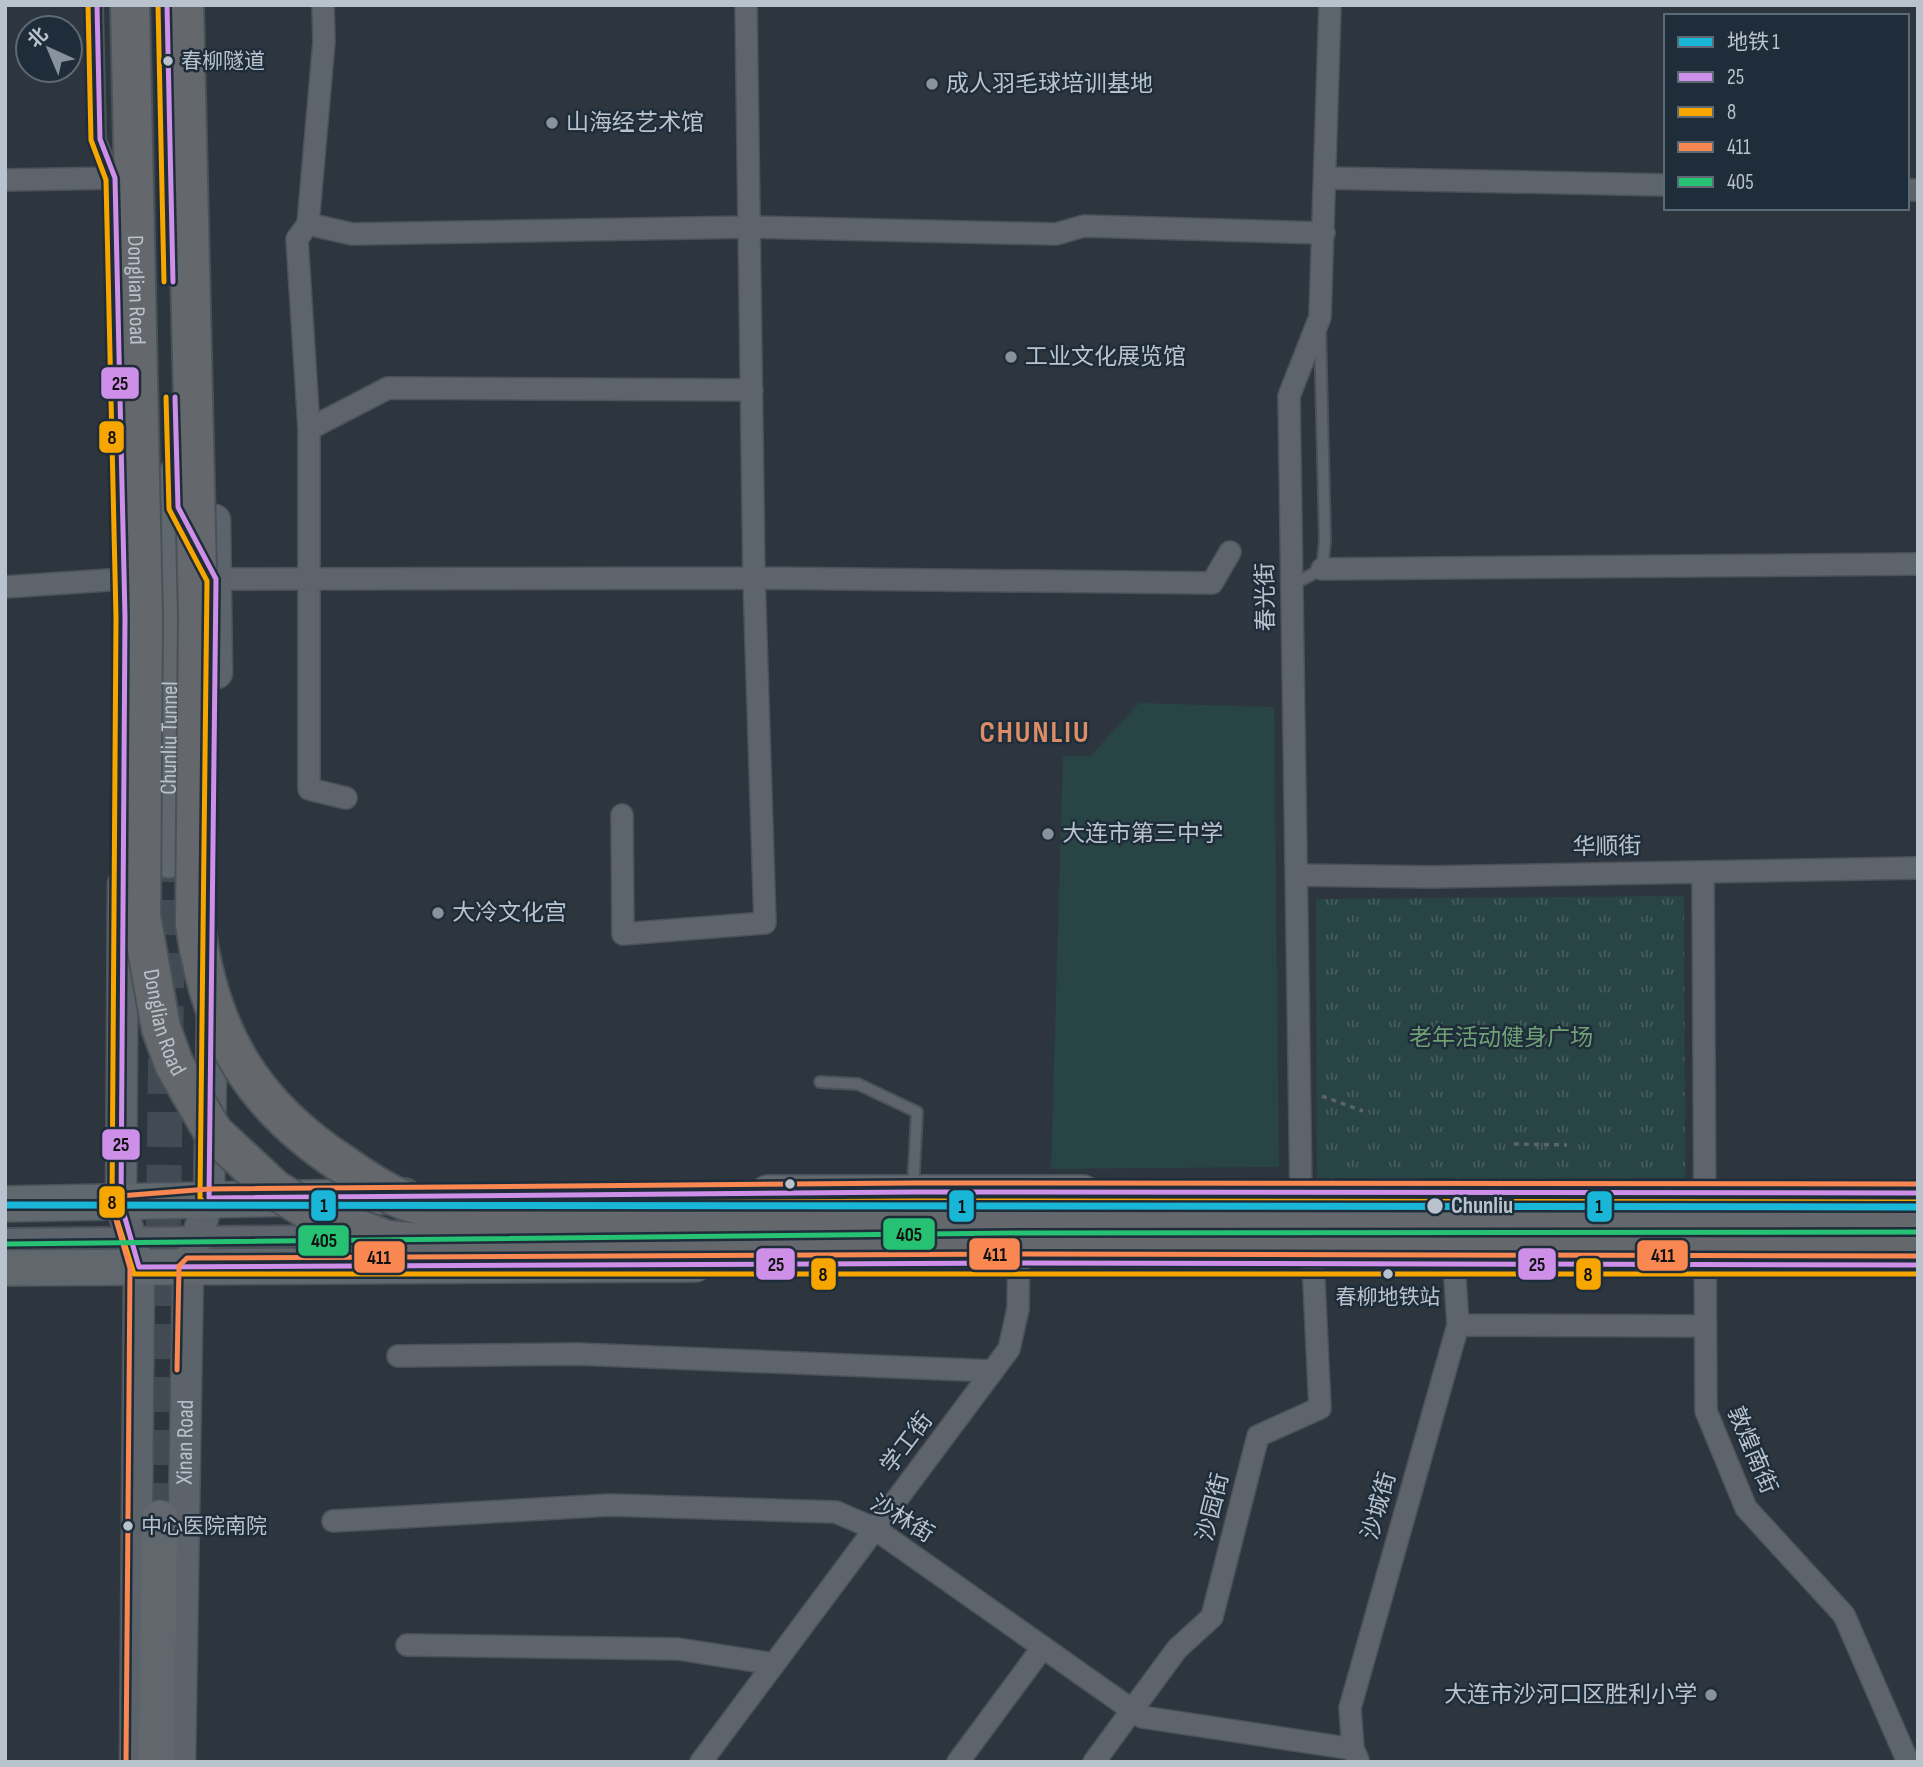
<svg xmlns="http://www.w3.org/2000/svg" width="1923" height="1767" viewBox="0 0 1923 1767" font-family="'Sofia Sans Condensed','Noto Sans SC',sans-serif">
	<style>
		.green { fill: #294445 }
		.park { fill: url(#park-tufts) }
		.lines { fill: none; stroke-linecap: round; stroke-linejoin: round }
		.primary-tunnel { stroke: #424b54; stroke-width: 35; stroke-dasharray: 35 18; stroke-linecap: butt }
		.lane-casing { stroke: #4c5258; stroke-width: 14 }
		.street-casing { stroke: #4c5258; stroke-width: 24 }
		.secondary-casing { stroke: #4c5258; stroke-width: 33 }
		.primary-casing { stroke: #4b535b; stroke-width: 38 }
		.path { stroke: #5b6368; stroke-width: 3.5; stroke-dasharray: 5 5; stroke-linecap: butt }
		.lane { stroke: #5e646c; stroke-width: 10 }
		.street { stroke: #5e646c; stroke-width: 21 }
		.secondary { stroke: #5d636a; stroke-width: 30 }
		.primary { stroke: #60676d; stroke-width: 35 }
		.highway-bridge-casing { stroke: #4a5259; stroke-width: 42; stroke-linecap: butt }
		.highway-bridge { stroke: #64676b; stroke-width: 38 }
		.bus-1-casing { stroke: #1f2d3a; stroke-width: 10 }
		.bus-2-casing { stroke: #1f2d3a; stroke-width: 10 }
		.bus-3-casing { stroke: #1f2d3a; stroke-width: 10 }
		.bus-4-casing { stroke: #1f2d3a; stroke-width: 10 }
		.bus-1 { stroke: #ce8fe9; stroke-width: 5 }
		.bus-2 { stroke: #f7a600; stroke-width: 5 }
		.bus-3 { stroke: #f88751; stroke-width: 5 }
		.bus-4 { stroke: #26c172; stroke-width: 5 }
		.metro-1-casing { stroke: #1f2d3a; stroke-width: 12 }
		.metro-1 { stroke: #1ab6d8; stroke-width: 7 }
		.bus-dot { fill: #b9c3ce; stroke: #1f2d3a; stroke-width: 2.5 }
		.poi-dot { fill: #88929c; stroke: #1f2d3a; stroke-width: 2.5 }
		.labels { text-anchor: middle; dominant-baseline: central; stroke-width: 5; stroke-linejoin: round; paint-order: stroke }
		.bus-label { font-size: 21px; fill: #b9c3ce; stroke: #1f2d3a; text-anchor: start }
		.poi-label { font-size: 23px; fill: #b9c3ce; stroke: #1f2d3a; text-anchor: start }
		.street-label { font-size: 23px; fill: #b9c3ce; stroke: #1f2d3a }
		.park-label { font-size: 23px; fill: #6fa075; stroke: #1f2d3a }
		.stop-label { font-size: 23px; font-weight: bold; fill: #b9c3ce; stroke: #1f2d3a; text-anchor: start }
		.district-label { font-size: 30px; font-weight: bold; letter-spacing: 2px; fill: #db8d66; stroke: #1f2d3a }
		.line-badge { stroke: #1f2d3a; stroke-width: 2.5 }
		.pale-badge-label { font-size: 19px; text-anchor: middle; font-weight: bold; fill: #111 }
	</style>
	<defs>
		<pattern id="park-tufts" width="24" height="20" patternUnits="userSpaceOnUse" patternTransform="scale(1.75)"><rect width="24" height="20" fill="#294445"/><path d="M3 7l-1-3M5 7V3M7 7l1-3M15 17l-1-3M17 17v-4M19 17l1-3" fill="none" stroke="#465d5f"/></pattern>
	</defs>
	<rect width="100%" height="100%" fill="#2d363e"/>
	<!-- green -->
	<path class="green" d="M1139 703 1274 707 1279 1167 1051 1169 1063 756H1090Z"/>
	<!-- park -->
	<path class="park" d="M1684 896 1685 1178 1317 1181 1316 899Z"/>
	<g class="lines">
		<!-- primary-tunnel -->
		<path class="primary-tunnel" d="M160 1518 168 860"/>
		<!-- lane casing -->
		<g class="lane-casing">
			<path id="lane" d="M97 5 100 139 115 178
				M1292 585 1322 569 1325 541 1320 329
				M820 1082 858 1084 917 1112 913 1189
				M5 1234 322 1231
				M5 1244 345 1240"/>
		</g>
		<!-- street casing -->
		<g class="street-casing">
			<path id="street" d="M323 5 324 41 308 224 297 239 309 429V789L346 798
				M1325 178 1666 185
				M5 180 115 178
				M1907 190H1918
				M308 224 352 234 749 227 1056 234 1084 226 1324 233
				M309 429 388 388 752 390
				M1322 569 1918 564
				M216 579 754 578 1212 583 1230 552
				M5 587 124 579
				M622 815 623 934 765 923 754 578 746 5
				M1703 872 1706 1411 1746 1508 1844 1615 1908 1762
				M1297 875 1431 877 1918 868
				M1301 1194 1289 396 1320 317 1330 5
				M1458 1325 1704 1326
				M398 1356 578 1354 993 1371
				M333 1521 610 1505 836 1512 875 1529 1142 1717 1353 1749
				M407 1645 678 1649 774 1664
				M1358 1760 1353 1749 1350 1708 1458 1325 1454 1263
				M701 1762 1009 1349 1018 1309 1019 1237
				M958 1762 1043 1647
				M1094 1762 1177 1649 1212 1617 1258 1436 1320 1408 1313 1262"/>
		</g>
		<!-- secondary casing -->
		<g class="secondary-casing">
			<g id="secondary">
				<path d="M215 520 217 673"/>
				<path d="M123 884 121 1204 139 1267 135 1762"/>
				<path id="s1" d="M180 1762 188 1267 209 1198 212 1010"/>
			</g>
		</g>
		<!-- primary casing -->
		<g class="primary-casing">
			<g id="primary">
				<path id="s2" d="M168 860 171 617 177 474"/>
				<path d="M768 1193H1083"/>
				<path d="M5 1204 404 1196"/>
				<path d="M5 1268 695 1264"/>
				<path d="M156 1762 160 1518"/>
			</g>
		</g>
		<!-- path -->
		<path class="path" d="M1322 1096 1363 1111
			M1514 1144 1567 1145"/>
		<!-- lane -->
		<use href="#lane" class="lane"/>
		<!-- street -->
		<use href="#street" class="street"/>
		<!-- secondary -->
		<use href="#secondary" class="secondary"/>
		<!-- primary -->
		<use href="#primary" class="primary"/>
		<!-- highway-bridge casing -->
		<g class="highway-bridge-casing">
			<g id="highway-bridge">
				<path id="s3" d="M130 5 143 617 141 916 161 1028 174 1064 213 1132 274 1189 308 1210 387 1240 447 1245 1918 1248"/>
				<path d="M184 5 198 616 195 924C210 1033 251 1105 344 1165 361 1177 380 1190 399 1198 427 1211 464 1210 494 1212H1918"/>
			</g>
		</g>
		<!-- highway-bridge -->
		<use href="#highway-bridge" class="highway-bridge"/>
		<!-- bus-1 casing -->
		<g class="bus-1-casing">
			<path id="bus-1" d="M97 5 100 139 115 178 125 617 121 1204 139 1267 1019 1263 1918 1265
				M167 5 173 282
				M175 397 178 507 216 579 209 1198 913 1192 1918 1193"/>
		</g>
		<!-- bus-2 casing -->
		<g class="bus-2-casing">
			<path id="bus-2" d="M88 5 91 140 106 180 116 617 112 1204 134 1274H1918
				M158 5 164 282
				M166 397 169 509 207 581 200 1198 206 1206 913 1201 1918 1202"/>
		</g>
		<!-- bus-3 casing -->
		<g class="bus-3-casing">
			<path id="bus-3" d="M177 1370 179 1266 187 1258 1019 1254 1918 1256
				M126 1762 130 1268 112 1206 119 1196 209 1189 913 1183 1918 1184"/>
		</g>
		<!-- bus-4 casing -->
		<g class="bus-4-casing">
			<path id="bus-4" d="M5 1244 1019 1233 1918 1232"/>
		</g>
		<!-- bus-1 -->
		<use href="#bus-1" class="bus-1"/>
		<!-- bus-2 -->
		<use href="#bus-2" class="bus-2"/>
		<!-- bus-3 -->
		<use href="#bus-3" class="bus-3"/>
		<!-- bus-4 -->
		<use href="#bus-4" class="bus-4"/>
		<!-- metro-1 casing -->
		<g class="metro-1-casing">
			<path id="metro-1" d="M5 1205 1918 1207"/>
		</g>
		<!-- metro-1 -->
		<use href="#metro-1" class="metro-1"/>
	</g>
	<!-- markers -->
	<g class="bus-dot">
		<circle cx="168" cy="61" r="6"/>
		<circle cx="790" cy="1184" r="6"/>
		<circle cx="1435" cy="1206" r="9"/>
		<circle cx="1388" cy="1274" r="6"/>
		<circle cx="128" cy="1526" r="6"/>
	</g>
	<g class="poi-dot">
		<circle cx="932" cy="84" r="7"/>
		<circle cx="552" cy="123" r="7"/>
		<circle cx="1011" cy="357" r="7"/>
		<circle cx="1048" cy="834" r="7"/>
		<circle cx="438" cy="913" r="7"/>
		<circle cx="1711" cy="1695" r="7"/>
	</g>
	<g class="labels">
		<!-- bus labels -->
		<g class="bus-label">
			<text x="181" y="61">春柳隧道</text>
			<text x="1388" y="1297" text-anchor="middle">春柳地铁站</text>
			<text x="141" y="1526">中心医院南院</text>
		</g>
		<!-- poi labels -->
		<g class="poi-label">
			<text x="946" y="84">成人羽毛球培训基地</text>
			<text x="566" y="123">山海经艺术馆</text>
			<text x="1025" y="357">工业文化展览馆</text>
			<text x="1062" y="834">大连市第三中学</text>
			<text x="452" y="913">大冷文化宫</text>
			<text x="1697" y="1695" text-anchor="end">大连市沙河口区胜利小学</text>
		</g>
		<!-- street labels -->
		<g class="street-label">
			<text stroke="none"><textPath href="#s3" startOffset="285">Donglian Road</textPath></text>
			<text transform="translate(1266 597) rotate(-91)">春光街</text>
			<text stroke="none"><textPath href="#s2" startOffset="122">Chunliu Tunnel</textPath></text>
			<text transform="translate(1607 847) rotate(-1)">华顺街</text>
			<text stroke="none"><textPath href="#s3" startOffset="1020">Donglian Road</textPath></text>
			<text stroke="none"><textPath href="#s1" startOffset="320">Xinan Road</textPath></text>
			<text transform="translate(907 1443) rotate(-53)">学工街</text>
			<text transform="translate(1752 1450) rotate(67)">敦煌南街</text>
			<text transform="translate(1379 1506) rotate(-74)">沙城街</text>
			<text transform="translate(1213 1507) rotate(-76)">沙园街</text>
			<text transform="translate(902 1519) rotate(31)">沙林街</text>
		</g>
		<!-- park labels -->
		<g class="park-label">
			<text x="1501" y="1038">老年活动健身广场</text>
		</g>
		<!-- stop labels -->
		<g class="stop-label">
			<text x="1451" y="1206">Chunliu</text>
		</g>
		<!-- district labels -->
		<g class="district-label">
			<text x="1035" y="733">CHUNLIU</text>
		</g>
	</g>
	<g class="line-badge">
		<rect x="100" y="366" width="40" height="34" rx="7" fill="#ce8fe9"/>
		<rect x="98" y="420" width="27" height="34" rx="7" fill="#f7a600"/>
		<rect x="101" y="1128" width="40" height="33" rx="7" fill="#ce8fe9"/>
		<rect x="98" y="1185" width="28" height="34" rx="7" fill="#f7a600"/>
		<rect x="310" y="1189" width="27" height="33" rx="7" fill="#1ab6d8"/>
		<rect x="948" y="1189" width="27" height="34" rx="7" fill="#1ab6d8"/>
		<rect x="1586" y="1190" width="27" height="33" rx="7" fill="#1ab6d8"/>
		<rect x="882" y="1217" width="54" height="34" rx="7" fill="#26c172"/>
		<rect x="297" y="1224" width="53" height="33" rx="7" fill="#26c172"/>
		<rect x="968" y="1237" width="53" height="34" rx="7" fill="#f88751"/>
		<rect x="1636" y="1239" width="53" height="33" rx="7" fill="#f88751"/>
		<rect x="353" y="1240" width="53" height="34" rx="7" fill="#f88751"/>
		<rect x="755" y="1247" width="41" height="34" rx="7" fill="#ce8fe9"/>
		<rect x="1517" y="1247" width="40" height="34" rx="7" fill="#ce8fe9"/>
		<rect x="810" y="1257" width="27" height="34" rx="7" fill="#f7a600"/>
		<rect x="1575" y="1257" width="27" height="34" rx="7" fill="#f7a600"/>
	</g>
	<g class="pale-badge-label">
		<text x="120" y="390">25</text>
		<text x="112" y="444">8</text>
		<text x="121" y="1151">25</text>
		<text x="112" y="1209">8</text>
		<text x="324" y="1212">1</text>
		<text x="962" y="1213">1</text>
		<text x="1599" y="1213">1</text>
		<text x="909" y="1241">405</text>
		<text x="324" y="1247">405</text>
		<text x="995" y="1261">411</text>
		<text x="1663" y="1262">411</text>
		<text x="379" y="1264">411</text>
		<text x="776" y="1271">25</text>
		<text x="1537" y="1271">25</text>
		<text x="823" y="1281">8</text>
		<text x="1588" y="1281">8</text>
	</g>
	<!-- border -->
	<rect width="1923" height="1767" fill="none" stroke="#b9c3ce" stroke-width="14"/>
	<!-- legend -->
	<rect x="1664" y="14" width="245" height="196" fill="#1f2d3a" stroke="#5d6975" stroke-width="2"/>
	<rect x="1678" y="37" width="35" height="10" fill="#1ab6d8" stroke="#5d6975" stroke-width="2"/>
	<text x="1727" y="49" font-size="21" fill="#b9c3ce">地铁 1</text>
	<rect x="1678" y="72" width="35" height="10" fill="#ce8fe9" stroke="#5d6975" stroke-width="2"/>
	<text x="1727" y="84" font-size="21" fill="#b9c3ce">25</text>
	<rect x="1678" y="107" width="35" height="10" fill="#f7a600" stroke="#5d6975" stroke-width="2"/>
	<text x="1727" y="119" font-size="21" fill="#b9c3ce">8</text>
	<rect x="1678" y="142" width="35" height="10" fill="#f88751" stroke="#5d6975" stroke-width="2"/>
	<text x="1727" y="154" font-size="21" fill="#b9c3ce">411</text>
	<rect x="1678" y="177" width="35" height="10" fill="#26c172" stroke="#5d6975" stroke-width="2"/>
	<text x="1727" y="189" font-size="21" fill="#b9c3ce">405</text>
	<!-- north arrow -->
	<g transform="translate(49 49) rotate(316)"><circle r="33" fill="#1f2d3a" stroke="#5d6975" stroke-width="2"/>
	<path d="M0-5L12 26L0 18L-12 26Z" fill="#88929c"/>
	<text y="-10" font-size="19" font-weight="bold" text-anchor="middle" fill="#b9c3ce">北</text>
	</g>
</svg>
